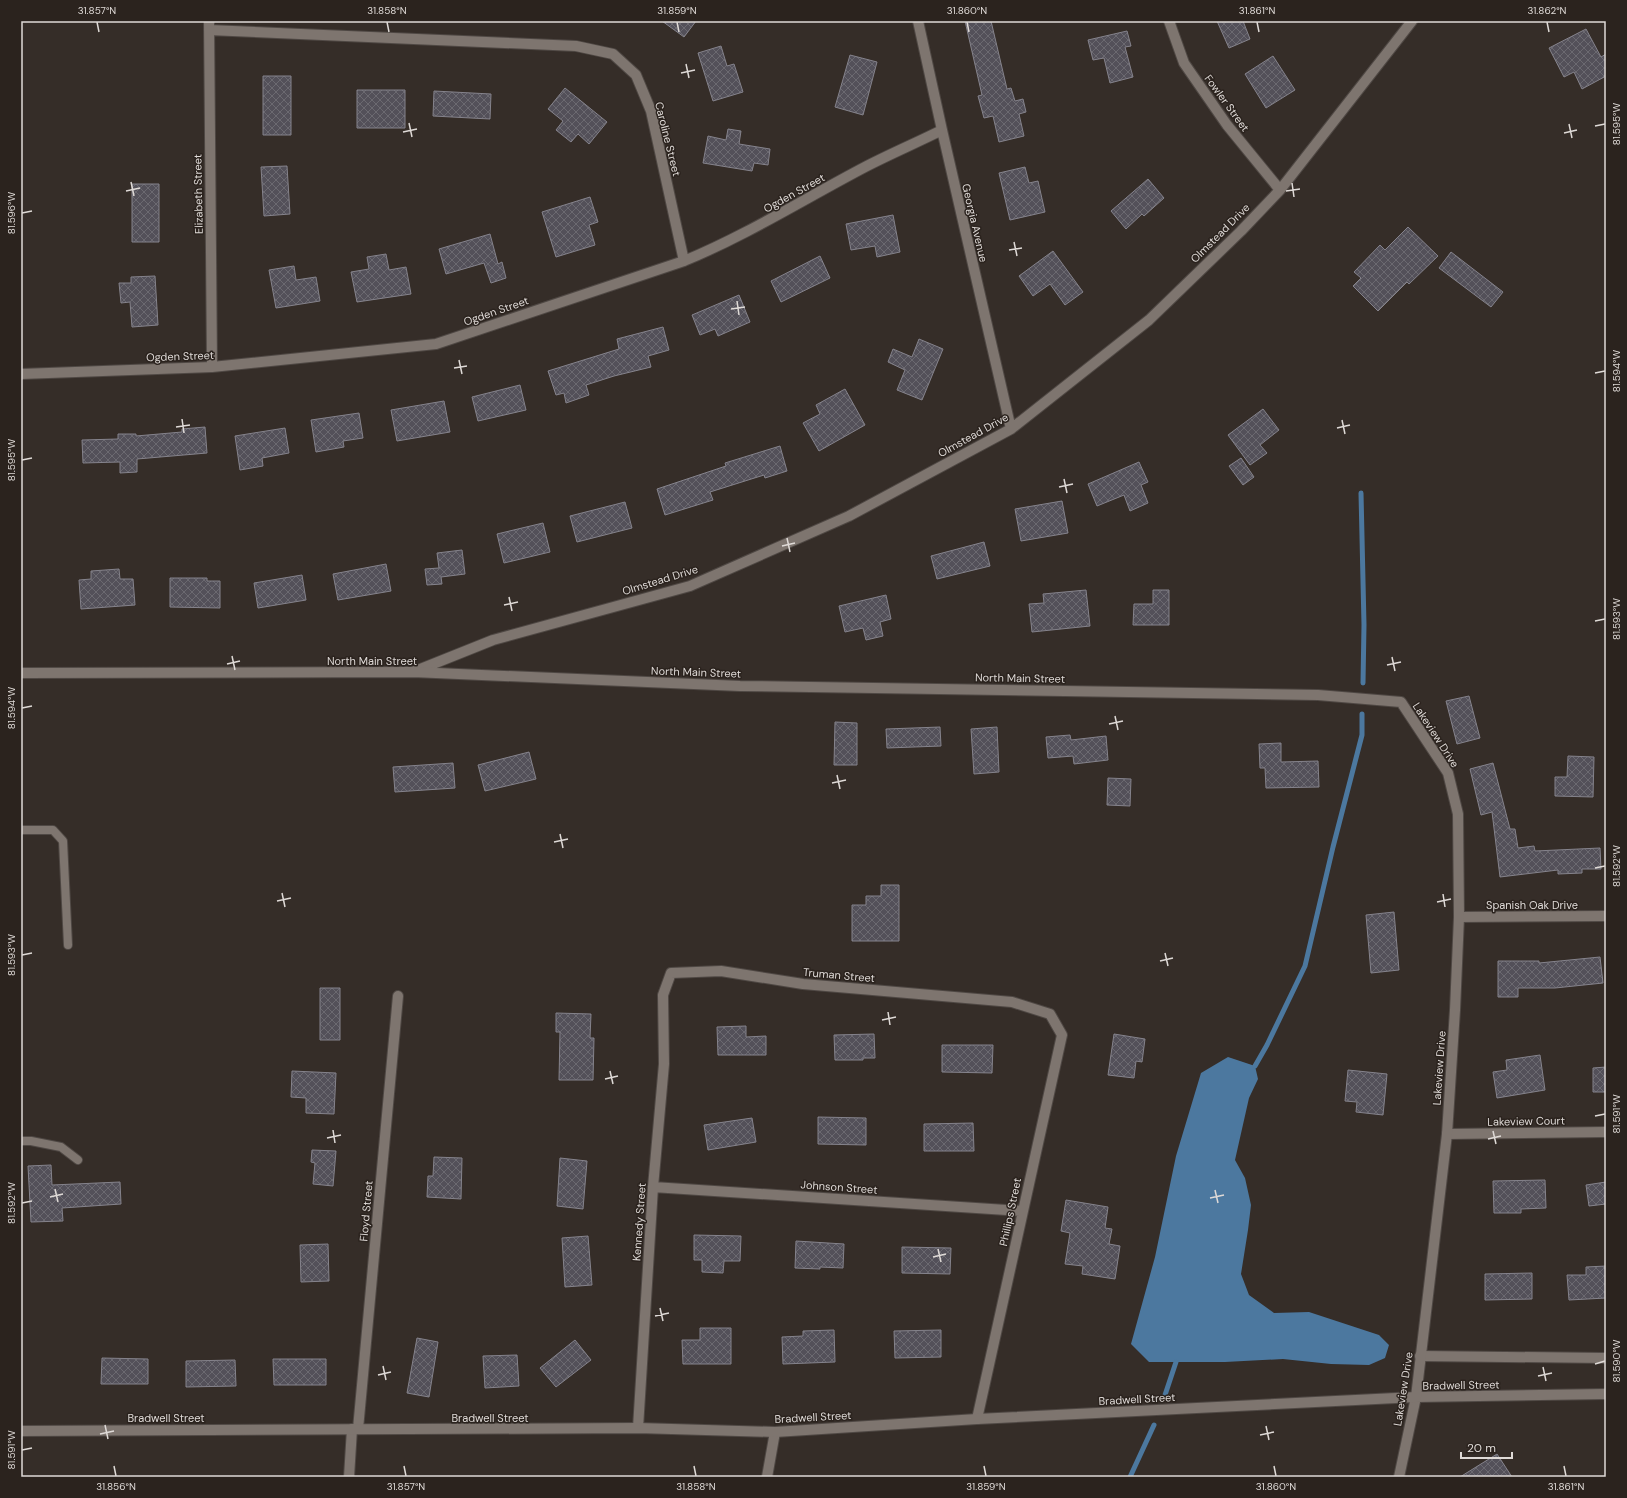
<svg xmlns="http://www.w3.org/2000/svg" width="1627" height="1498" viewBox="0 0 1627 1498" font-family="'DM Sans',sans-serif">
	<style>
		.water { fill: #4c789f }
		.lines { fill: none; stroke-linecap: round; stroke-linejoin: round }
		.stream { stroke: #4c789f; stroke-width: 5 }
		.building { fill: url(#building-cross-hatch); stroke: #85838c }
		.service-casing { stroke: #4f4844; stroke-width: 10 }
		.minor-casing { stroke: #4f4844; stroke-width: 12 }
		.tertiary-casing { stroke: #4f4844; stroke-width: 12 }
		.service { stroke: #7e756f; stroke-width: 8 }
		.minor { stroke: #7e756f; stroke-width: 10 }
		.tertiary { stroke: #7e756f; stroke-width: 10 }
		.ticks { fill: none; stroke: #dfdad7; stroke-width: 1.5 }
		.labels { text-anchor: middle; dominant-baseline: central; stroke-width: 3; stroke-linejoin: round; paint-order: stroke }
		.street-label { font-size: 11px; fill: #dfdad7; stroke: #2b231e }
		.neatline { fill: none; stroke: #dfdad7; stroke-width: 1.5 }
		.ticks-label { font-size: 10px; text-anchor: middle; fill: #dfdad7 }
	</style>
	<defs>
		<pattern id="building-cross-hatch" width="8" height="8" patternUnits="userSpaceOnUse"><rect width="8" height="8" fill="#535059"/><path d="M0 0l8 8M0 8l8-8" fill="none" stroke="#6b6970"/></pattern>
	</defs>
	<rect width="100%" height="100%" fill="#352d28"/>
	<!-- water -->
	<path class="water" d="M1228 1057 1255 1066 1258 1079 1249 1098 1235 1160 1245 1178 1251 1205 1248 1230 1241 1274 1249 1295 1274 1313 1309 1312 1379 1335 1389 1345 1385 1358 1369 1365 1331 1364 1283 1359 1225 1362H1149L1131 1344 1155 1257 1176 1156 1201 1073Z"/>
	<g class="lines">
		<!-- stream -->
		<path class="stream" d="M1361 493 1364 625 1363 683
			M1255 1066 1267 1045 1305 966 1333 847 1362 735V714
			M1165 1395 1176 1362
			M1130 1477 1154 1425"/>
	</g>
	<!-- building -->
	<path class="building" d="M662 21H696L684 37Z
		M965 21H991L1007 89 1011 88 1015 101 1023 99 1026 112 1019 114 1024 136 999 142 993 116 984 118 978 96 982 95Z
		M1217 21H1243L1250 39 1229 48Z
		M1586 29 1601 57 1606 54V76L1582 89 1574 72 1564 77 1549 48Z
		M1127 31 1131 46 1125 47 1133 77 1110 83 1104 58 1093 60 1088 40Z
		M721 46 727 66 734 64 743 92 713 101 698 53Z
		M850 55 877 62 863 115 835 107Z
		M1273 56 1295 90 1266 108 1245 74Z
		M263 76H291V135H263Z
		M565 88 607 122 589 144 578 134 571 142 556 130 563 121 548 109Z
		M357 90H405V128H357Z
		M434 91 491 94 490 119 433 116Z
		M728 129 741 131 739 144 770 149 768 165 754 163 752 171 703 163 708 136 726 140Z
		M287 166 290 214 264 216 261 167Z
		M1025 167 1029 183 1038 181 1045 212 1010 220 999 173Z
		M1148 179 1164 198 1144 216 1142 214 1126 229 1111 211Z
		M132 184H159V242H132Z
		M590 197 598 222 589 225 595 245 556 257 542 212Z
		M893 215 900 252 877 257 875 246 851 250 846 224Z
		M1408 227 1438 256 1409 284 1407 282 1378 311 1353 286 1361 278 1354 272 1380 245 1385 250Z
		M490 234 498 264 502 262 506 278 491 283 484 263 446 274 439 249Z
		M1053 251 1083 292 1065 305 1050 284 1033 296 1019 276Z
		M1451 252 1503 292 1491 307 1439 268Z
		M386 254 389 270 406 267 411 294 357 302 351 272 369 269 367 257Z
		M820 256 830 278 781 302 771 281Z
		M294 266 296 280 316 277 320 301 276 308 269 270Z
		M155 276 158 325 132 327 130 302 121 303 119 283H131V277Z
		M739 295 750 322 718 336 715 329 700 335 692 315Z
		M663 327 669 350 648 356 651 367 614 376 586 385 589 395 566 403 564 393 556 395 548 371 619 349 617 339Z
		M919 339 943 349 922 400 897 390 905 370 888 362 893 349 912 357Z
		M520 385 526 410 478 421 472 397Z
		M845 389 865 425 819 451 803 423 820 414 816 405Z
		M444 401 450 432 397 441 391 410Z
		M1263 409 1279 430 1260 445 1267 453 1250 465 1228 435Z
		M359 413 363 438 343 441 344 447 316 452 311 420Z
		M205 427 207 453 137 459V472L120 473V462L83 463 82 440 118 439V434H136V436L182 432V429Z
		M285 428 289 453 262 458 263 466 240 470 235 436Z
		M780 446 787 471 765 478 764 475 710 492 713 500 665 515 657 489 726 466 725 463Z
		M1241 458 1254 477 1243 485 1229 466Z
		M1139 462 1148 482 1141 485 1148 503 1130 511 1124 495 1097 506 1088 484Z
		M1062 501 1068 533 1021 541 1015 509Z
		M625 502 632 528 577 542 570 516Z
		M543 523 550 552 504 563 497 534Z
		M984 542 990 566 937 579 931 556Z
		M462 550 465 574 441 577 442 584 427 585 425 569 439 568 437 553Z
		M386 564 391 591 338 600 333 574Z
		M119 569 120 579H133L135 605 81 609 79 580 91 579V571Z
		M302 575 306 600 258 608 254 583Z
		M170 578H207V581H220V608L170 607Z
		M1086 590 1090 626 1032 632 1029 604 1044 603 1043 594Z
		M1153 590H1169V625H1133L1134 604H1153Z
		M886 595 891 619 880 622 883 636 866 640 863 628 845 632 839 606Z
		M1469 696 1480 738 1457 744 1446 701Z
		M835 722 857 723V765H834Z
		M940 727 941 746 887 748 886 729Z
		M997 727 999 772 974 774 971 729Z
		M1070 735 1071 740 1106 736 1108 760 1074 764 1073 756 1048 758 1046 737Z
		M1281 743V762L1318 761 1319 787 1266 788 1265 768H1260L1259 744Z
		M529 752 536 779 485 791 478 765Z
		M1568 756 1594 757 1593 797 1555 796V777H1567Z
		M453 763 455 788 395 792 393 767Z
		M1493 763 1510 829H1515L1518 848 1534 846 1535 851 1600 848 1601 869H1582V873L1558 874V870L1500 877 1492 812 1481 815 1470 769Z
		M1108 778 1131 779 1130 806 1107 805Z
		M881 885H899V941H852V905H866V896H881Z
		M1394 912 1399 970 1371 973 1366 915Z
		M1600 957 1603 983 1555 988H1518V997H1498V961H1539V963Z
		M320 988H340V1040H320Z
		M556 1013 591 1014 590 1038H594L593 1080H559L560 1032H556Z
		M746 1026V1037L766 1036V1055H718L717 1027Z
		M874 1034 875 1058H863V1060H835L834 1035Z
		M1114 1034 1145 1039 1142 1062 1136 1061 1134 1078 1108 1075Z
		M942 1045H993L992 1073 942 1072Z
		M1540 1055 1545 1090 1497 1098 1493 1072 1507 1070 1506 1060Z
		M1606 1067V1092H1593V1068Z
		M1348 1070 1387 1074 1383 1115 1356 1112 1357 1102 1345 1101Z
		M292 1071 336 1073 334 1114 306 1113V1098L291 1097Z
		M818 1117 866 1118V1145L818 1144Z
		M752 1118 756 1142 708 1150 704 1125Z
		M973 1123 974 1151H924V1124Z
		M312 1150 336 1151 333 1186 313 1184 315 1163 311 1162Z
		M434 1157 462 1158 461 1199 427 1197 428 1176H433Z
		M560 1158 587 1161 583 1209 557 1206Z
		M51 1165 52 1185 120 1182 121 1204 62 1208 63 1221 31 1222 28 1166Z
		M1545 1180 1546 1208 1521 1209V1213H1494L1493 1181Z
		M1606 1182V1204L1589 1206 1586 1185Z
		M1066 1200 1108 1207 1105 1228 1112 1229 1109 1244 1120 1246 1115 1279 1082 1274 1083 1266 1065 1264 1070 1233 1061 1231Z
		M694 1235 741 1236 740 1261H724L723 1273 702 1272V1260H694Z
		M588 1236 592 1285 565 1287 562 1238Z
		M796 1241 844 1244 843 1268 820 1267V1269L795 1268Z
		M328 1244 329 1281 301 1282 300 1245Z
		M902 1247 951 1248 950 1274 902 1273Z
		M1606 1266V1298L1569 1300 1567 1275H1586V1267Z
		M1532 1273V1299L1485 1300V1274Z
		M700 1328H731V1364H683L682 1340H700Z
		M834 1330 835 1362 783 1364 782 1337 803 1336V1331Z
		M941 1330V1357L895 1358 894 1331Z
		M417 1338 438 1342 429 1397 407 1393Z
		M575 1340 591 1360 556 1387 540 1368Z
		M517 1355 519 1386 485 1388 483 1356Z
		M102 1358 148 1359V1384H101Z
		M273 1359H326V1385H274Z
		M235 1360 236 1386 186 1387V1361Z
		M1497 1454 1512 1477H1460Z"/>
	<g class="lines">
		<!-- service casing -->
		<g class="service-casing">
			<path id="service" d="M21 830H53L63 841 68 945
				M21 1141H31L61 1147 78 1160"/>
		</g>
		<!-- minor casing -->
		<g class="minor-casing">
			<path id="minor" d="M209 21 212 367
				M918 21 942 130 1011 429
				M1169 21 1184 63 1227 125 1280 190
				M209 30 576 46 613 54 636 75 651 111 684 261
				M21 374 212 367 436 344 684 261C747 235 804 199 865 167 890 154 916 143 942 130
				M413 672 493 640 690 586 849 516 1011 429 1149 320 1241 231 1280 190 1412 21
				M1459 917 1606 916
				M1447 1134 1606 1132
				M653 1187 1023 1211
				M1420 1356 1606 1358
				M638 1428 653 1187 664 1064 663 995 671 973 721 971 803 984 1012 1002 1050 1014 1062 1035 977 1419
				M358 1429 398 996
				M349 1477 352 1429
				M767 1477 775 1432
				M1399 1477 1416 1397 1606 1394"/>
		</g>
		<!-- tertiary casing -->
		<g class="tertiary-casing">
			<path id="tertiary" d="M21 673 413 672 740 686 1318 695 1401 702 1448 773 1458 814 1459 917 1455 1010 1447 1134 1416 1397 977 1419 775 1432 638 1428 21 1431"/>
		</g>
		<!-- service -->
		<use href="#service" class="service"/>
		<!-- minor -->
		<use href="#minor" class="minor"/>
		<!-- tertiary -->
		<use href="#tertiary" class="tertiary"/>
	</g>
	<!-- ticks -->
	<path class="ticks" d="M97 22 99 32M387 22 389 32M677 22 679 32M967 22 969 32M1257 22 1259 32M1547 22 1549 32M686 64 689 78M681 73 695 70M409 123 412 137M1569 124 1572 138M1595 126 1605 124M403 132 417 129M1564 133 1577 130M131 182 134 196M1292 183 1294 197M126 191 140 188M1286 191 1300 189M22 213 32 211M1014 242 1017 256M1009 250 1022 248M737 301 739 315M731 309 745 307M459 360 462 374M454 368 467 366M1595 373 1605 371M182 419 184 433M1342 420 1345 434M176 427 190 425M1337 428 1350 425M22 460 32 458M1064 479 1067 493M1059 487 1073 484M787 538 790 552M782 546 795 543M509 597 512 611M504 605 518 602M1595 621 1605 619M232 656 235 670M1392 657 1395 671M227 664 240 661M1387 665 1401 662M22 708 32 706M1115 716 1118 730M1109 724 1123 721M837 775 840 789M832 783 846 780M560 834 563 848M554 842 568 839M1595 868 1605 866M282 893 285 907M1443 894 1445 907M277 901 291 898M1437 902 1451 899M1165 953 1168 966M22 955 32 953M1160 961 1173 958M888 1012 890 1025M882 1020 896 1017M610 1071 613 1084M605 1079 618 1076M1595 1116 1605 1114M333 1130 335 1143M1493 1131 1496 1144M327 1138 341 1135M1488 1139 1501 1136M55 1189 58 1202M1215 1190 1218 1203M50 1197 63 1194M1210 1198 1224 1195M22 1203 32 1201M938 1249 941 1262M933 1257 946 1254M660 1308 663 1321M655 1316 669 1313M1595 1364 1605 1361M383 1366 386 1380M1543 1367 1546 1381M378 1375 391 1372M1538 1376 1552 1373M105 1425 108 1439M1266 1426 1269 1440M100 1434 114 1431M1260 1435 1274 1432M22 1450 32 1448M114 1466 116 1476M404 1466 406 1476M694 1466 696 1476M984 1466 986 1476M1274 1466 1276 1476M1564 1466 1566 1476"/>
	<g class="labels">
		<!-- street labels -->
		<g class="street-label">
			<text transform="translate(1227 103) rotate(54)">Fowler Street</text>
			<text transform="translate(668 139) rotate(76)">Caroline Street</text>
			<text transform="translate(794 193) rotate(-29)">Ogden Street</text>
			<text transform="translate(198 194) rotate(-91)">Elizabeth Street</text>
			<text transform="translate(975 223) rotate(77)">Georgia Avenue</text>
			<text transform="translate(1220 233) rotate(-45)">Olmstead Drive</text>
			<text transform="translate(496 311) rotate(-19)">Ogden Street</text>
			<text transform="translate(180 356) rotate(-2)">Ogden Street</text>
			<text transform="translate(973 435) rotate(-29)">Olmstead Drive</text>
			<text transform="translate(660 580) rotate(-17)">Olmstead Drive</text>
			<text x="372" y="661">North Main Street</text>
			<text transform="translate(696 672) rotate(2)">North Main Street</text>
			<text transform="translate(1020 678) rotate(1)">North Main Street</text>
			<text transform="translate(1436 735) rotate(57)">Lakeview Drive</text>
			<text x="1532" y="905">Spanish Oak Drive</text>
			<text transform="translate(839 975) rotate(5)">Truman Street</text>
			<text transform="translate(1439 1068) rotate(-86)">Lakeview Drive</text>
			<text transform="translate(1526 1121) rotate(-1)">Lakeview Court</text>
			<text transform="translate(839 1187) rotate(4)">Johnson Street</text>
			<text transform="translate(366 1211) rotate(-85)">Floyd Street</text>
			<text transform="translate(1010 1212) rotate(-78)">Phillips Street</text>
			<text transform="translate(639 1222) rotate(-86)">Kennedy Street</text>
			<text transform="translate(1461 1385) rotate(-1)">Bradwell Street</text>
			<text transform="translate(1403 1389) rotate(-81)">Lakeview Drive</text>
			<text transform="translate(1137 1399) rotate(-3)">Bradwell Street</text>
			<text transform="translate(813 1417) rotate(-3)">Bradwell Street</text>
			<text x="166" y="1418">Bradwell Street</text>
			<text x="490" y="1418">Bradwell Street</text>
		</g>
	</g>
	<!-- border -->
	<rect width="1627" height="1498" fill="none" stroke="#2b231e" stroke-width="44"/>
	<!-- scale -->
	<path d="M1461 1452v6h51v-6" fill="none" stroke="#dfdad7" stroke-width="2"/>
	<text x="1467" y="1452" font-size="12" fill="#dfdad7" stroke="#2b231e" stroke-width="3" paint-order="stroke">20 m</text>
	<rect x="22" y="22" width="1583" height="1454" class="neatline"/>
	<g class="ticks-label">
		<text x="97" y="14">31.857°N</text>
		<text x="387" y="14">31.858°N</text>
		<text x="677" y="14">31.859°N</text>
		<text x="967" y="14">31.860°N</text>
		<text x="1257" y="14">31.861°N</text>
		<text x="1547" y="14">31.862°N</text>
		<text transform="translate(1616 124) rotate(-90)" y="4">81.595°W</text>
		<text transform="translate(11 213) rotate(-90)" y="4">81.596°W</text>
		<text transform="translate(1616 371) rotate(-90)" y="4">81.594°W</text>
		<text transform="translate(11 460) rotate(-90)" y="4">81.595°W</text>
		<text transform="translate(1616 619) rotate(-90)" y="4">81.593°W</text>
		<text transform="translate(11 708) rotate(-90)" y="4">81.594°W</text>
		<text transform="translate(1616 866) rotate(-90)" y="4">81.592°W</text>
		<text transform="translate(11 955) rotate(-90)" y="4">81.593°W</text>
		<text transform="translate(1616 1114) rotate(-90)" y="4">81.591°W</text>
		<text transform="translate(11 1203) rotate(-90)" y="4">81.592°W</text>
		<text transform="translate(1616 1361) rotate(-90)" y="4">81.590°W</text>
		<text transform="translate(11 1450) rotate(-90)" y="4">81.591°W</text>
		<text x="116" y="1490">31.856°N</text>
		<text x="406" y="1490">31.857°N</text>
		<text x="696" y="1490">31.858°N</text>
		<text x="986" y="1490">31.859°N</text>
		<text x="1276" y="1490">31.860°N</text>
		<text x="1566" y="1490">31.861°N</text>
	</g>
</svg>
